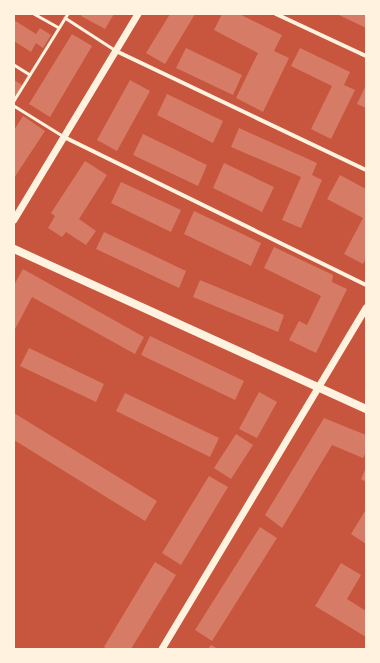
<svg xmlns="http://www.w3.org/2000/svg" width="380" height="663" viewBox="0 0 380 663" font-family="Arial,sans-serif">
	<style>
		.building { fill: #d67c66 }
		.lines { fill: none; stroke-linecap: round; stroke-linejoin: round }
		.service { stroke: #fff3e0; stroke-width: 3 }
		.minor { stroke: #fff3e0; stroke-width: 4 }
		.tertiary { stroke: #fff3e0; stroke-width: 7 }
		.secondary { stroke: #fff3e0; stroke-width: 8 }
	</style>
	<rect width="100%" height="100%" fill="#c8553d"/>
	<!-- building -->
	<path class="building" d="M82 14H114L105 29 81 16Z
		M170 14H195L165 64 146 53Z
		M222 14H239L282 35 274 51 289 58 263 112 236 98 258 53 214 30Z
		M337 14H366V28Z
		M14 20 36 34 40 28 51 35 43 48 36 43 31 52 14 41Z
		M72 34 92 46 50 117 29 104Z
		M186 48 242 75 233 95 176 68Z
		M300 48 350 72 344 85 355 90 331 139 311 129 332 86 291 66Z
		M14 80 22 85 14 98Z
		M130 80 150 91 117 151 97 140Z
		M366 85V108L357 104Z
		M167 94 223 121 213 143 157 115Z
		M23 116 45 131 14 178V130Z
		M239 128 317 163 312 175 322 180 301 228 282 220 301 177 231 147Z
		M143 134 207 165 198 186 133 155Z
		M85 161 107 175 79 219 96 231 86 245 66 232 62 237 48 228 55 216 51 213Z
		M224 163 274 187 262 212 213 188Z
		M340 175 366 189V258L363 264 344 254 363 218 327 199Z
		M121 182 181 210 171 232 111 203Z
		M194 211 261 243 251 266 184 234Z
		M104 232 186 271 179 288 96 249Z
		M274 247 333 275 332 282 347 289 316 353 289 340 299 321 307 325 321 296 264 268Z
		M23 269 144 337 135 354 32 297 14 331V285Z
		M200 280 284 315 278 332 193 297Z
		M150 336 244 381 235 400 141 355Z
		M29 348 104 384 96 402 20 366Z
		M259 392 277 402 257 438 239 429Z
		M125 393 219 438 210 457 116 411Z
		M14 413 157 501 145 521 14 440Z
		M324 418 366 435V452L363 458 332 445 282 528 265 515Z
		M236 434 253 445 231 479 214 468Z
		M366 467V482L361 479Z
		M209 476 228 487 181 565 162 553Z
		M365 511 366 512V544L351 534Z
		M260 527 277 538 212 641 195 630Z
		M155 562 176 575 131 649H107L104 647Z
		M341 563 361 575 347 599 366 611V637L315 606Z
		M211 645 218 649H208Z"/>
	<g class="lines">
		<!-- service -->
		<path class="service" d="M34 14 59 28
			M65 18 116 51
			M14 65 30 75
			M14 101 68 14
			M14 106 64 137"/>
		<!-- minor -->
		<path class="minor" d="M276 14 366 56
			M116 51 366 170
			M64 137 366 285"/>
		<!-- tertiary -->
		<path class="tertiary" d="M14 220 138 14
			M162 649 366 308"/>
		<!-- secondary -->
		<path class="secondary" d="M14 249 366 409"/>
	</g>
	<!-- border -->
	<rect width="380" height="663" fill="none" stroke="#fff3e0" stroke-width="30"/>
</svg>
